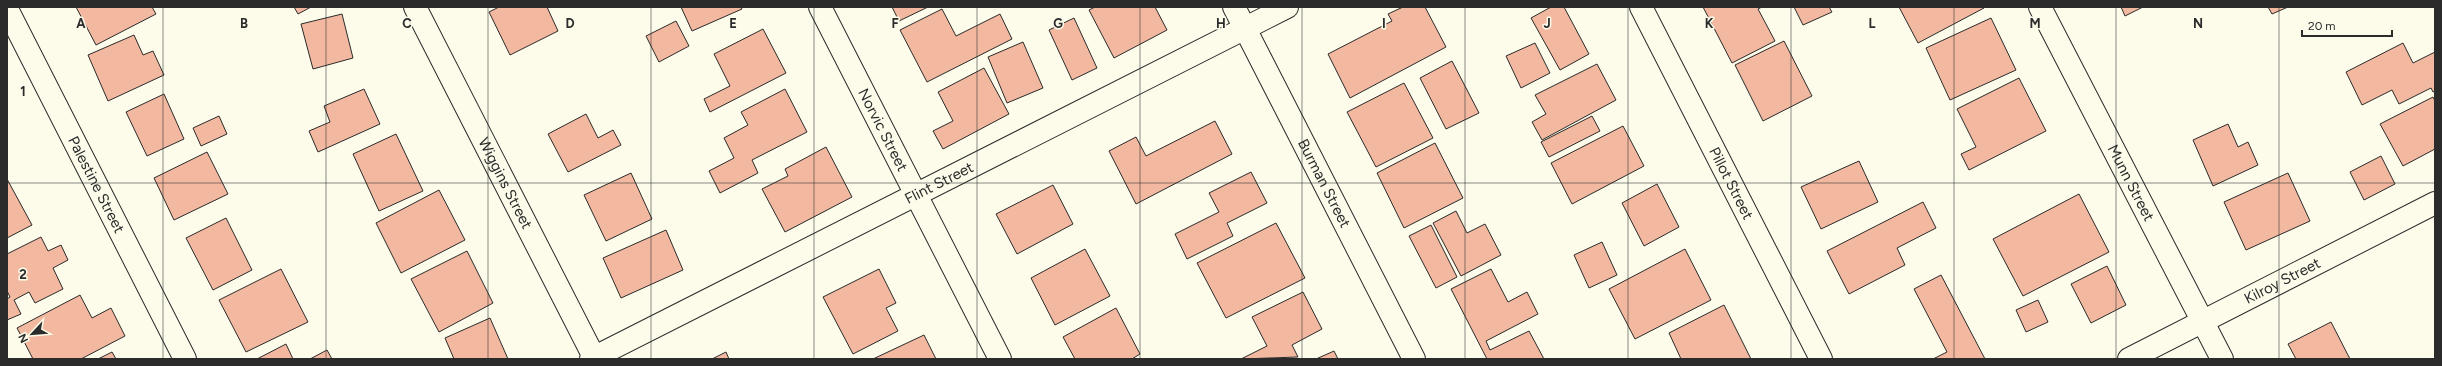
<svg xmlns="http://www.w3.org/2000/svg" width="2442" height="366" viewBox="0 0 2442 366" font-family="Figtree,sans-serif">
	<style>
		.building { fill: #f2b8a0; stroke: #2b2b2b }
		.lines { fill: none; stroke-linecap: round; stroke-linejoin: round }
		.street-casing { stroke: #2b2b2b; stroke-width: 24 }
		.street { stroke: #fdfbea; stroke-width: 22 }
		.grid { fill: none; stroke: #2b2b2b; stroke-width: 1; stroke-opacity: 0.55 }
		.labels { text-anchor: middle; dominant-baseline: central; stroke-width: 3; stroke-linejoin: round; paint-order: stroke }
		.street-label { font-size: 15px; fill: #2b2b2b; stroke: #fdfbea }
		.grid-label { font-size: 13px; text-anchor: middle; font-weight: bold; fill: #2b2b2b; stroke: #fdfbea; stroke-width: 3; stroke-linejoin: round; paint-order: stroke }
	</style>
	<rect width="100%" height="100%" fill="#fdfbea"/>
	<!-- building -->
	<path class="building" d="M76 7H152L156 14 96 45Z
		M294 7H311L298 14Z
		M499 7H547L558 31 510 55 489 12Z
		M681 7H741L742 9 692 31Z
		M892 7H928L899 21Z
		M1095 7H1155L1167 30 1114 58 1089 10Z
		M1403 7H1425L1446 47 1350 98 1328 54 1392 21 1388 14Z
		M1551 7H1564L1589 54 1560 70 1531 18Z
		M1703 7H1762L1758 9 1775 41 1732 63Z
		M1794 7H1829L1832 12 1803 25Z
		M1899 7H1983L1984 8 1918 43Z
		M2121 7H2143L2125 16Z
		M2268 7H2288L2272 14Z
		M942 9 956 36 1000 14 1012 39 927 82 900 30Z
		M342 14 353 58 313 69 301 24Z
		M1074 18 1097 68 1072 80 1049 30Z
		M1991 18 2016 70 1950 100 1926 48Z
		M676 21 689 46 659 62 646 36Z
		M763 29 786 73 710 112 704 99 730 86 714 54Z
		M134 35 143 55 153 51 164 75 108 101 88 55Z
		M1784 41 1812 96 1763 121 1735 65Z
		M1023 42 1043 88 1007 103 988 57Z
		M1535 43 1550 73 1521 88 1506 56Z
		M2403 43 2413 63 2435 52V91L2433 92 2431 88 2399 104 2392 90 2362 105 2346 72Z
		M1452 61 1479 113 1446 129 1420 78Z
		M1597 64 1616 100 1542 140 1532 122 1546 114 1535 95Z
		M984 68 1009 114 943 149 933 131 953 121 938 92Z
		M2019 78 2046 131 1969 170 1961 154 1976 147 1957 109Z
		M1404 83 1433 138 1376 167 1347 112Z
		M364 89 380 124 318 152 309 131 330 122 324 106Z
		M785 89 807 132 752 160 758 173 720 193 709 171 734 158 724 138 748 125 741 112Z
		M164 94 184 139 147 156 126 112Z
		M2433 97 2435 101V149L2403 166 2380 124Z
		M586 114 598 138 613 130 621 145 568 172 548 134Z
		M219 116 227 134 201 146 193 128Z
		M1592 116 1600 131 1549 157 1541 142Z
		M1215 121 1232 154 1136 204 1109 151 1136 137 1146 156Z
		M2228 124 2238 147 2248 142 2258 165 2213 186 2193 140Z
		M1623 126 1644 166 1572 204 1551 163Z
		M396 134 423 191 379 211 353 154Z
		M1435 143 1463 198 1404 228 1377 173Z
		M826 147 852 197 785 232 762 189 788 176 785 169Z
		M207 152 228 194 174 220 154 178Z
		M2381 156 2395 184 2364 200 2350 172Z
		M1859 161 1878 202 1821 229 1801 187Z
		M1251 172 1267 203 1227 223 1233 236 1187 259 1175 234 1219 212 1209 193Z
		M631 173 652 219 606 241 584 195Z
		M2288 173 2310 221 2246 250 2224 202Z
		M7 179 32 225 7 238Z
		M1657 184 1679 227 1644 246 1622 203Z
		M1053 185 1073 224 1017 254 996 214Z
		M439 190 465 240 401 273 376 223Z
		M2079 194 2109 252 2023 296 1993 239Z
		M1923 202 1936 228 1897 248 1905 265 1849 294 1827 251Z
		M1456 211 1467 233 1485 224 1501 255 1461 276 1433 223Z
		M226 218 252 270 213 290 186 238Z
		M1276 223 1305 278 1226 318 1197 263Z
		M1431 225 1457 277 1436 288 1409 236Z
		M666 230 683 270 621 298 603 258Z
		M41 237 48 251 61 245 68 260 53 268 63 289 35 303 29 292 14 300 21 314 7 320V299L10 297 7 291V254Z
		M1602 242 1617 275 1589 288 1574 255Z
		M1085 249 1110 296 1055 325 1031 278Z
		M1685 249 1711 300 1635 339 1609 289Z
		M467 251 493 303 439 332 411 279Z
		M2107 266 2126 305 2091 323 2071 284Z
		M281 269 308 322 246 352 219 300Z
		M879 269 896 303 886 308 898 331 853 354 823 297Z
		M1491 269 1508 302 1527 292 1538 314 1486 341 1490 350 1529 331 1544 359H1487L1451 289Z
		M1941 275 1985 359H1933L1947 352 1914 289Z
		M1303 292 1322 329 1292 345 1298 357 1241 359 1267 346 1252 317Z
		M80 295 92 318 111 308 125 336 81 359H33L17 328Z
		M2038 300 2048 322 2026 332 2016 310Z
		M1724 305 1751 359H1681L1669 333Z
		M1116 308 1140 354 1132 359H1075L1063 337Z
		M490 318 508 359H454L445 338Z
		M2331 322 2350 359H2296L2288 344Z
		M924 335 936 359H873Z
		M286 344 293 359H257Z
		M327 350 332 359H310Z
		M1334 351 1338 359H1316Z
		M112 352 116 359H98Z
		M726 352 729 359H712Z"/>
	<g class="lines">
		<!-- street casing -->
		<g class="street-casing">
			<g id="street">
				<path id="s1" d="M415 7 595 359"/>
				<path id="s2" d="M820 7 1000 359"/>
				<path id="s3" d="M1234 7 1414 359"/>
				<path id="s4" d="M1641 7 1821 359"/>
				<path id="s5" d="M2040 7 2222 359"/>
				<path id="s6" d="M7 9 185 359"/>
				<path id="s7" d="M591 359 1287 7"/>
				<path id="s8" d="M2129 359 2435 203"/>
			</g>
		</g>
		<!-- street -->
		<use href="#street" class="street"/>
	</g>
	<!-- grid -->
	<path class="grid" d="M163 7V359M326 7V359M488 7V359M651 7V359M814 7V359M977 7V359M1140 7V359M1302 7V359M1465 7V359M1628 7V359M1791 7V359M1954 7V359M2116 7V359M2279 7V359M7 183H2435"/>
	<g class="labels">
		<!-- street labels -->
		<g class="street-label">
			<text stroke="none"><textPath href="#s2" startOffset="138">Norvic Street</textPath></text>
			<text stroke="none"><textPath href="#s1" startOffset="198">Wiggins Street</textPath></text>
			<text stroke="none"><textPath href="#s7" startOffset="390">Flint Street</textPath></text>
			<text stroke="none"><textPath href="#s3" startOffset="198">Burman Street</textPath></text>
			<text stroke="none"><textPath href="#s4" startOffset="198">Pillot Street</textPath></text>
			<text stroke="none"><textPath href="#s5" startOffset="198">Munn Street</textPath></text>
			<text stroke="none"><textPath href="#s6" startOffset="197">Palestine Street</textPath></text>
			<text stroke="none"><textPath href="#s8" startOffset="172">Kilroy Street</textPath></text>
		</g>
	</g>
	<g class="grid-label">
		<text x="81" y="28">A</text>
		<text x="244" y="28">B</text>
		<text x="407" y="28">C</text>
		<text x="570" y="28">D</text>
		<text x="733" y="28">E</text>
		<text x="895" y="28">F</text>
		<text x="1058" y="28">G</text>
		<text x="1221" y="28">H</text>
		<text x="1384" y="28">I</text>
		<text x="1547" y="28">J</text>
		<text x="1709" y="28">K</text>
		<text x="1872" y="28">L</text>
		<text x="2035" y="28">M</text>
		<text x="2198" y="28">N</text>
		<text x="23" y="96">1</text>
		<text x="23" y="279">2</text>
	</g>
	<!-- border -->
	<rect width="2442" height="366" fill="none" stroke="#2b2b2b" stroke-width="16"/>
	<!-- north arrow -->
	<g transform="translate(32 334) rotate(244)" stroke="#fdfbea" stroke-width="3" paint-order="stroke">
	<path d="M0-3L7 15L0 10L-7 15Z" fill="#2b2b2b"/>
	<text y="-6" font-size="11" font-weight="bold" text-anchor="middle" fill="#2b2b2b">N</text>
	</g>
	<!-- scale -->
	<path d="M2302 30v6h90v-6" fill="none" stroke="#2b2b2b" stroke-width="2"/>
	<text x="2308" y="30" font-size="12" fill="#2b2b2b" stroke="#fdfbea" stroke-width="3" paint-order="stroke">20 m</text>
</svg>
